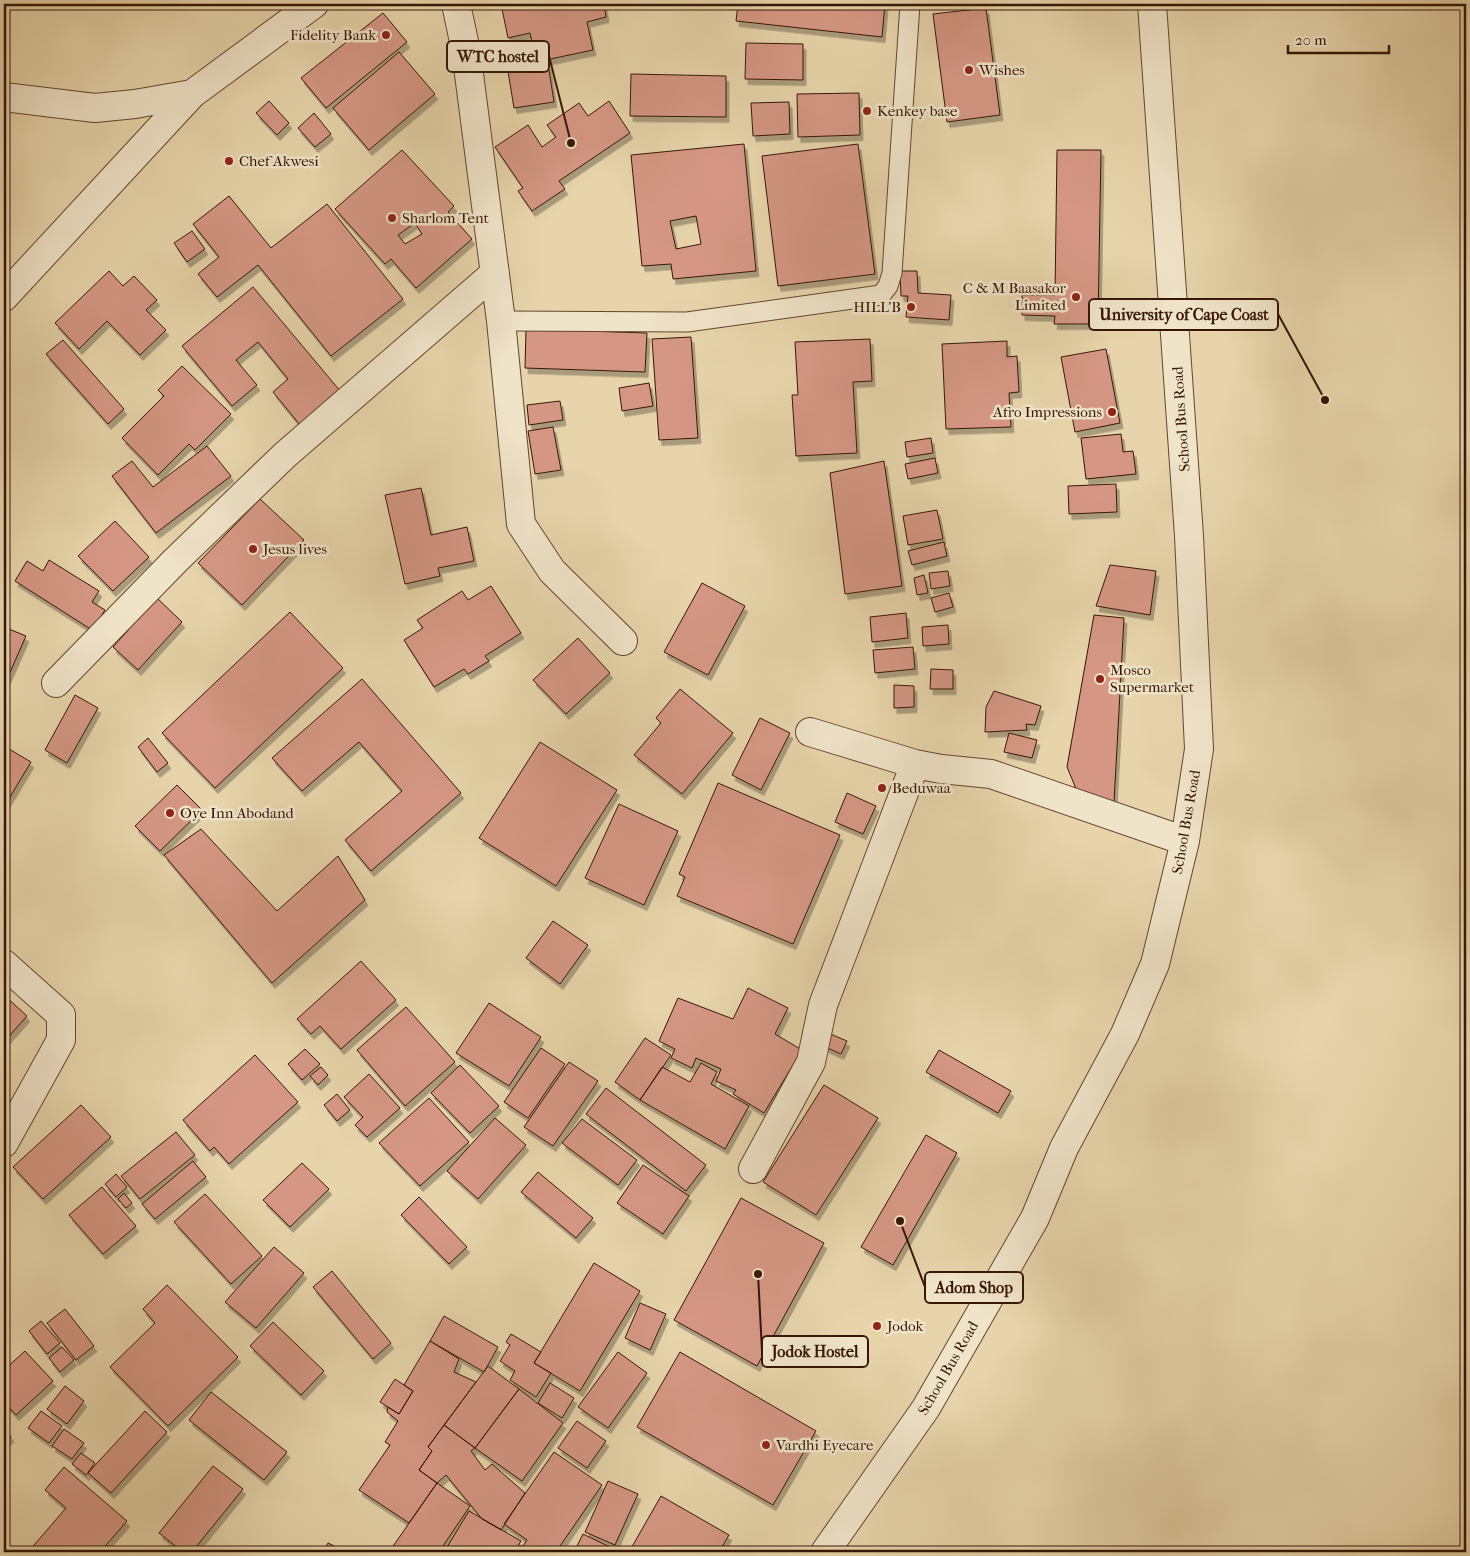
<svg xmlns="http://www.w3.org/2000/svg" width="1470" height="1556" viewBox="0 0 1470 1556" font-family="'IM FELL French Canon',serif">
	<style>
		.building { fill: #d59784; stroke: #371606; fill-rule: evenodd; filter: url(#shadow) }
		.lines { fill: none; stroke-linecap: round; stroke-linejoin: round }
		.lane-casing { stroke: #63462f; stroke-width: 21 }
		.street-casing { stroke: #63462f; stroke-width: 30 }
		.lane { stroke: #efe3c8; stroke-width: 19 }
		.street { stroke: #efe3c8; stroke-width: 28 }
		.poi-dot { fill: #8f2418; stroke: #efe3c8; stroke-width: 2 }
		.labels { text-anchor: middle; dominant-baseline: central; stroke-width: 5; stroke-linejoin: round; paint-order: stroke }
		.poi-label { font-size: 15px; fill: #371606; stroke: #efe3c8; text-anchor: start }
		.street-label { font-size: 15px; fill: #371606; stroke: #efe3c8 }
		.leader { fill: none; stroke: #371606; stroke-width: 2 }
		.callout-dot { fill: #371606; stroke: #efe3c8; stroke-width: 2 }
		.callout { fill: #efe3c8; stroke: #371606; stroke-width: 2 }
		.callout-label { font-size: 16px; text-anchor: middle; font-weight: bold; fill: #371606 }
	</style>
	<defs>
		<filter id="shadow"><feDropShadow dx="3" dy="5.5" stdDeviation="0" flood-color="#0004"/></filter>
	</defs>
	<rect width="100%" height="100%" fill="#e7d4aa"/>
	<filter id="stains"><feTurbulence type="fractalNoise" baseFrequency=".004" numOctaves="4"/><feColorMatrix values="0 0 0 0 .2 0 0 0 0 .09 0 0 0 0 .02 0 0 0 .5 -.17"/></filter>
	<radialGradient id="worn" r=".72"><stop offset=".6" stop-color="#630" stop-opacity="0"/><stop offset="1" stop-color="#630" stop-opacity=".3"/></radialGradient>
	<!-- building -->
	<path class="building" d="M501 4H604L606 17 587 22 593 50 536 62 530 33 508 38Z
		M738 4H885L882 37 736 21Z
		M986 8 1000 115 947 122 933 14Z
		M383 13 407 42 326 108 301 78Z
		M746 43 803 44V80L745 79Z
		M527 44 531 66 548 64 554 102 514 108 504 47Z
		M399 52 435 94 369 150 333 108Z
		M631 74 726 76V117L630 116Z
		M859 93 860 135 798 137 797 94Z
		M269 101 289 123 277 135 256 113Z
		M609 101 630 133 559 181 565 189 532 211 518 191 523 188 495 147 528 125 542 147 556 137 547 125 579 103 588 116Z
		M789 102 790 134 753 136 751 103Z
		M314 113 331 134 315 147 298 128Z
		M744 144 756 271 673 279 671 264 642 266 631 155ZM696 216 701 244 676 249 670 221Z
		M858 144 875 274 778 286 762 156Z
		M402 150 454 206 448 212 472 239 416 288 391 259 385 264 335 209ZM415 223 422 234 405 244 398 235Z
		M1057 150H1101L1098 324H1054L1055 316 1022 315V295H1055Z
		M229 196 271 248 327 204 403 299 331 356 258 265 217 297 198 274 219 257 193 224Z
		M192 231 205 249 187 262 174 243Z
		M109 271 123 286 134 276 157 300 146 310 166 330 140 355 107 321 79 349 55 323Z
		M900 271H917L918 293 951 295 949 320 906 317 908 296H901Z
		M253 287 341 392 300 425 273 392 288 379 258 342 236 360 257 385 232 406 182 346Z
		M526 329 647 333 645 372 525 368Z
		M691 337 698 438 659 440 652 339Z
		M870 339 872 381 853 382 857 453 796 456 792 395H798L795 342Z
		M63 340 124 409 108 424 46 354Z
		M1007 341V357L1017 356 1019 392 1009 393 1011 427 946 429 942 344Z
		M1106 349 1120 423 1075 432 1061 357Z
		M182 366 231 414 195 450 189 444 158 475 122 438 164 396 158 390Z
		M649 383 653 406 622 411 619 388Z
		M560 401 563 420 529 425 527 405Z
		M553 427 561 470 535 474 528 431Z
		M1121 434 1123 452 1133 451 1136 474 1086 479 1081 438Z
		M931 438 933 453 907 457 905 442Z
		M207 446 231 476 156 533 112 476 132 461 153 487Z
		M935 458 938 473 908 479 905 464Z
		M884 461 902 586 845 594 830 473Z
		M1116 484 1117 512 1069 514 1068 486Z
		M421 488 431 535 467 527 474 561 438 568 440 576 405 584 385 495Z
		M260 499 304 540 242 605 198 563Z
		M937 510 943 539 908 545 903 516Z
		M115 521 149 557 113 591 78 556Z
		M944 542 947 556 912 565 908 551Z
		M49 560 99 591 92 602 105 610 92 630 15 581 27 561 43 571Z
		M1110 565 1156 571 1150 615 1096 606Z
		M948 571 950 586 931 589 929 573Z
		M924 575 928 593 917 595 914 578Z
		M702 583 745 606 708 675 664 652Z
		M491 586 521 633 485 656 489 661 468 674 464 669 434 687 404 640 423 628 417 620 462 591 468 600Z
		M949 593 953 607 935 612 931 598Z
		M157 598 182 622 138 670 113 647Z
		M290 612 343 668 215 788 162 733Z
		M906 613 908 638 872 642 870 617Z
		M1094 615 1124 618 1114 803 1079 796 1067 767Z
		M948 625 949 644 923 646 922 627Z
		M4 627 26 636 4 686Z
		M578 638 610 673 566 714 533 680Z
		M913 647 915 669 875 673 873 650Z
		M931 669 953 670V689H930Z
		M362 679 461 793 371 871 345 840 402 791 359 742 302 791 272 758Z
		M894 685 914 686V707L894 708Z
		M680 689 733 733 682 794 634 755 661 723 656 718Z
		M994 691 1041 706 1035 725 1026 724 1027 730 985 732 986 707Z
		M75 695 98 708 67 763 45 750Z
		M760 718 790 733 761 790 732 775Z
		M1009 733 1037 740 1032 758 1004 752Z
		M148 738 168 763 157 772 138 747Z
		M540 742 617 790 556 886 479 838Z
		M4 746 31 762 4 807Z
		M718 783 840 835 793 944 677 896 685 877 679 874Z
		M177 785 202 810 160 851 135 826Z
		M847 793 876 806 863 834 835 822Z
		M619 804 678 831 644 905 585 878Z
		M201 829 277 911 338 856 365 900 272 983 164 855Z
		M553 921 588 945 560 984 526 958Z
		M361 961 396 1000 341 1049 320 1026 311 1034 297 1019Z
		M748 988 788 1008 775 1034 802 1050 764 1113 733 1094 736 1090 716 1081 721 1069 696 1058 692 1068 671 1058 675 1049 659 1041 678 998 733 1019Z
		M4 995 27 1016 4 1042Z
		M489 1003 541 1037 509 1086 456 1053Z
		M406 1007 455 1062 405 1106 357 1050Z
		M828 1033 847 1041 841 1054 823 1046Z
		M645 1038 671 1055 640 1100 615 1082Z
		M541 1048 565 1064 528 1118 504 1102Z
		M305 1049 320 1064 302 1080 288 1064Z
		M939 1050 1011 1091 998 1113 926 1072Z
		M255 1055 298 1102 229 1164 214 1147 210 1151 183 1120Z
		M569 1062 598 1081 553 1146 524 1127Z
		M701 1063 717 1072 711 1084 749 1106 725 1149 640 1100 662 1067 690 1082Z
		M460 1065 499 1106 470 1133 431 1093Z
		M321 1067 328 1075 318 1085 310 1076Z
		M369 1074 400 1108 367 1137 355 1125 363 1117 344 1097Z
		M824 1085 878 1118 816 1215 763 1182Z
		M606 1088 706 1165 686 1191 586 1114Z
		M337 1094 350 1110 337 1121 324 1105Z
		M429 1098 469 1142 420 1186 379 1143Z
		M81 1105 111 1137 43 1199 13 1167Z
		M495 1118 526 1145 478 1199 447 1171Z
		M582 1119 637 1160 618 1185 562 1143Z
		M176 1132 195 1155 140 1199 121 1176Z
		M926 1135 957 1153 893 1265 861 1247Z
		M193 1161 206 1177 155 1219 142 1204Z
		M302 1163 329 1189 290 1227 263 1200Z
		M643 1165 689 1196 663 1234 617 1203Z
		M538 1172 593 1218 576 1238 521 1192Z
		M116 1174 127 1187 116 1197 105 1184Z
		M102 1187 136 1226 103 1254 69 1215Z
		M124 1193 132 1203 126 1208 118 1199Z
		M205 1194 262 1256 231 1284 174 1222Z
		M419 1197 467 1247 449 1264 401 1215Z
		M741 1198 824 1243 757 1366 674 1320Z
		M274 1247 304 1273 256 1328 225 1302Z
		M594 1263 640 1291 580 1391 534 1363Z
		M332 1271 391 1343 373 1359 313 1287Z
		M167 1285 238 1357 168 1426 110 1367 155 1323 143 1309Z
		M640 1303 666 1314 650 1350 625 1338Z
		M65 1309 94 1346 76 1360 47 1323Z
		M444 1316 498 1347 484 1372 430 1341Z
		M41 1321 60 1343 47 1354 29 1331Z
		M273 1322 324 1371 301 1395 250 1346Z
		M511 1334 541 1352 534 1363 551 1373 536 1397 510 1380 515 1371 500 1361 510 1345 506 1342Z
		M430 1341 459 1359 454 1372 476 1382 428 1447 432 1451 419 1470 437 1483 409 1523 359 1490 390 1445 385 1442 398 1421 387 1412 388 1407 399 1414 413 1391 404 1385Z
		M62 1347 74 1360 60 1372 49 1358Z
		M25 1351 53 1381 16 1415 4 1402V1370Z
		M618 1352 647 1373 608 1428 578 1407Z
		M680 1352 816 1431 773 1505 637 1427Z
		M488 1366 519 1389 475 1448 444 1425Z
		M395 1379 413 1391 399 1414 380 1402Z
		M550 1383 574 1398 562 1418 538 1403Z
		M65 1386 84 1401 67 1424 47 1409Z
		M519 1389 563 1423 522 1481 475 1448Z
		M211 1392 287 1452 264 1480 189 1420Z
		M41 1411 62 1426 49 1443 28 1428Z
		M145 1411 167 1432 111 1493 88 1473Z
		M577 1421 606 1441 587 1468 558 1448Z
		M444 1425 475 1448 471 1451 485 1470 492 1464 525 1493 501 1530 482 1519 446 1475 437 1483 419 1470 432 1451 428 1447Z
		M4 1426 11 1437 4 1442Z
		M64 1429 84 1443 72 1459 52 1446Z
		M554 1452 602 1485 556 1552H519L527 1540 504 1524Z
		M81 1453 95 1463 86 1475 72 1464Z
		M213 1466 243 1489 192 1552H183L159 1533Z
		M64 1467 127 1521 100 1552H28L66 1508 45 1490Z
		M608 1481 638 1494 615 1545 585 1532Z
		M437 1483 470 1506 439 1552H389Z
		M661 1496 729 1535 719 1552H629Z
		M469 1511 521 1541 514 1552H444Z
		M583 1534 614 1549 612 1552H574Z
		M328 1543 340 1549 338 1552H323Z"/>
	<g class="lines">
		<!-- lane casing -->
		<g class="lane-casing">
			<path id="lane" d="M501 321 687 322 881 295 888 286 892 273 910 4"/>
		</g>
		<!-- street casing -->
		<g class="street-casing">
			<path id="street" d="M456 4 466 51 501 321 521 524 552 571 623 641
				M4 97 95 108 135 104 192 94 314 4
				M4 297 192 94
				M56 683 176 560 285 455 495 273
				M810 732 915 764 941 769 991 774 1185 841
				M4 964 61 1015V1040L4 1143
				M753 1169 811 1062 823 1005 915 764
				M825 1552 926 1408 1035 1218 1064 1148 1125 1034 1155 964 1185 841 1199 749 1189 536 1152 4"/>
		</g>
		<!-- lane -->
		<use href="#lane" class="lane"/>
		<!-- street -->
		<use href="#street" class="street"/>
	</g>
	<!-- markers -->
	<g class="poi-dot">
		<circle cx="386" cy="35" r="5"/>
		<circle cx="969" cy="70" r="5"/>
		<circle cx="867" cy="111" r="5"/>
		<circle cx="229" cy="161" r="5"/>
		<circle cx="392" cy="218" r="5"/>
		<circle cx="1076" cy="297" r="5"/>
		<circle cx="911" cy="307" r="5"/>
		<circle cx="1112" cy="412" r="5"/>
		<circle cx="253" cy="549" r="5"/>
		<circle cx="1100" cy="679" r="5"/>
		<circle cx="882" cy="788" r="5"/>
		<circle cx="170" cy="813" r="5"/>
		<circle cx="877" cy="1326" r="5"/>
		<circle cx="766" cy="1445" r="5"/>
	</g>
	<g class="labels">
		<!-- poi labels -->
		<g class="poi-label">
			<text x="376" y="35" text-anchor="end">Fidelity Bank</text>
			<text x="979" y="70">Wishes</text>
			<text x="877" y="111">Kenkey base</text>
			<text x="239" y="161">Chef Akwesi</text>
			<text x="402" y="218">Sharlom Tent</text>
			<text x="1066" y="288" text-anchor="end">C &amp; M Baasakor<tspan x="1066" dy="17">Limited</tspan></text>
			<text x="901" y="307" text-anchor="end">HILL'B</text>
			<text x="1102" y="412" text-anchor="end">Afro Impressions</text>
			<text x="263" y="549">Jesus lives</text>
			<text x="1110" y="670">Mosco<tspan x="1110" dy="17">Supermarket</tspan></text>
			<text x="892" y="788">Beduwaa</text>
			<text x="180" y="813">Oye Inn Abodand</text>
			<text x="887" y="1326">Jodok</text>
			<text x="776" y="1445">Vardhi Eyecare</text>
		</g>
		<!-- street labels -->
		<g class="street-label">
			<text transform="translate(1181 419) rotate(-94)">School Bus Road</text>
			<text transform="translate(1186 822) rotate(-80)">School Bus Road</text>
			<text transform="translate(948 1368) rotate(-60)">School Bus Road</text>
		</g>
	</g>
	<!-- callouts -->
	<path class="leader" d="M571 143L549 56M1325 400L1278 314M900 1221L925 1287M758 1274L762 1351"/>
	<g class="callout-dot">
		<circle cx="571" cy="143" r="5"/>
		<circle cx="1325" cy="400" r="5"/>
		<circle cx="900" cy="1221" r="5"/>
		<circle cx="758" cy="1274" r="5"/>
	</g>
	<g class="callout">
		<rect x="447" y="41" width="102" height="31" rx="5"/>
		<rect x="1089" y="299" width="189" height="31" rx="5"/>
		<rect x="925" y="1272" width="98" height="31" rx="5"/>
		<rect x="762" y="1336" width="106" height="31" rx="5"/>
	</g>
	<g class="callout-label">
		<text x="498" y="62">WTC hostel</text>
		<text x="1184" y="320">University of Cape Coast</text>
		<text x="974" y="1293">Adom Shop</text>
		<text x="815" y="1357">Jodok Hostel</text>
	</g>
	<!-- margin -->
	<rect width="1470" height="1556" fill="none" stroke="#e7d4aa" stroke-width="20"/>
	<rect x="5" y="5" width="1460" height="1546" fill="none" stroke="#371606" stroke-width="2.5"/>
	<rect x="10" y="10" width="1450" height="1536" fill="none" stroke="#371606"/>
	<!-- scale -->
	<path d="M1288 45v8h101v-8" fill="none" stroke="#371606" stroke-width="2.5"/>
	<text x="1295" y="45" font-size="15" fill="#371606" stroke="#efe3c8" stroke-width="4" paint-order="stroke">20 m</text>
	<rect width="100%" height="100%" filter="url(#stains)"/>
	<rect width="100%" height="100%" fill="url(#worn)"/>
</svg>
